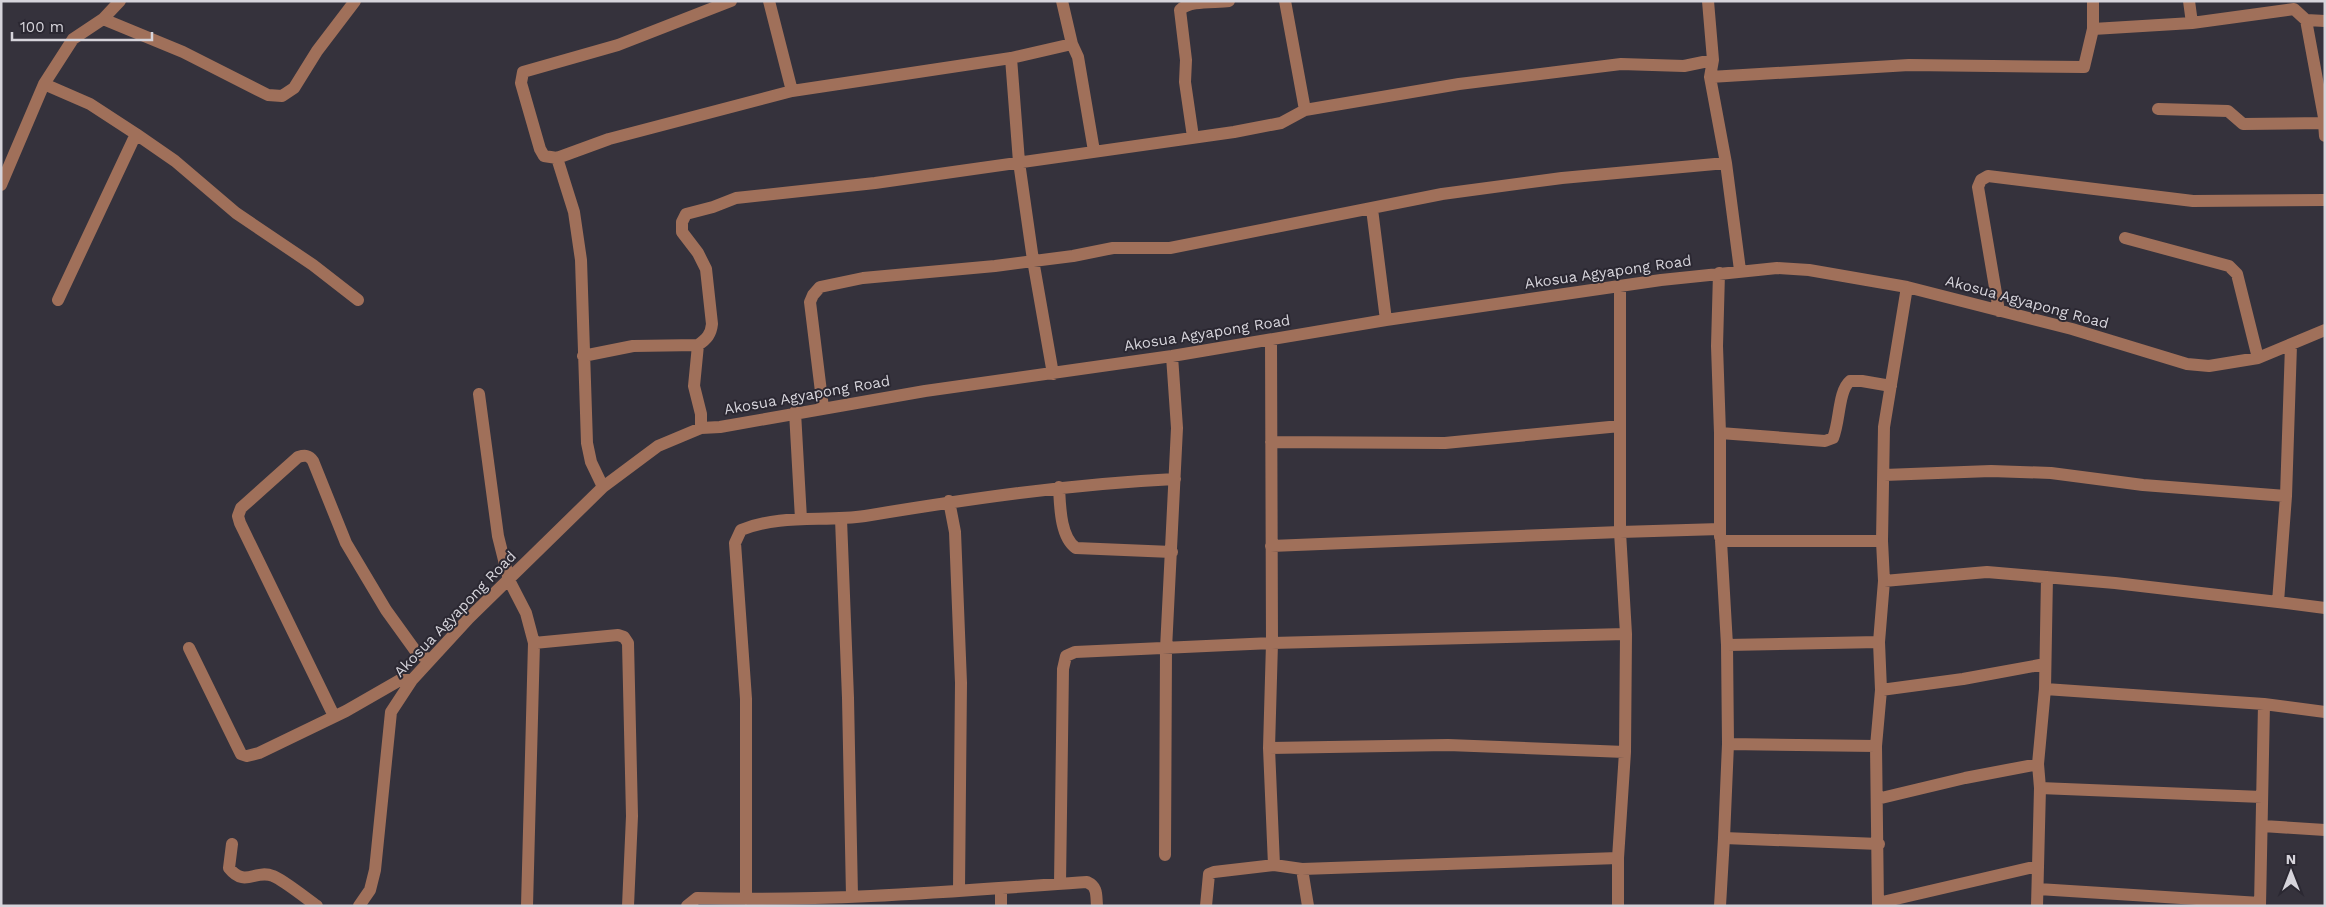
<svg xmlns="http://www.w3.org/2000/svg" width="2326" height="907" viewBox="0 0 2326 907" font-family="'Work Sans',sans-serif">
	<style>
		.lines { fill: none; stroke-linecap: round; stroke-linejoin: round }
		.minor { stroke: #a0705a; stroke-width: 12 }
		.labels { text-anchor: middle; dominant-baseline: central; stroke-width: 4; stroke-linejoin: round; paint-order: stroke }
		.street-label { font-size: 15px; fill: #d6d4db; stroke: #2b2832 }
	</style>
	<rect width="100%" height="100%" fill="#35323c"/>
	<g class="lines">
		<!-- minor -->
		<path class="minor" d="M731 1 618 45 523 72 521 83 540 149 544 156 557 158 609 139 792 91 1011 58 1072 44
			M769 1 792 91
			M1062 1 1072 44 1078 57 1094 151
			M1285 1 1305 110
			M1708 1 1713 60 1710 77 1726 163 1740 270
			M2189 1 2192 23
			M103 19 183 52 268 95 282 96 294 88 317 51 355 1
			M2325 21 2306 20 2325 123
			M2093 29 2192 23 2294 9 2306 20
			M1011 58 1019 162 1033 260 1053 374
			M1710 77 1909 65 2084 67 2093 29V1
			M44 84 90 104 136 134 175 161 236 213 313 265 358 300
			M2158 109 2228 111 2243 124 2324 123 2325 136
			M1193 137 1185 82 1186 60 1180 10C1190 0 1215 3 1229 1
			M557 158 574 212 581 260 587 443 591 462 603 487
			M1 185 44 84 73 39 103 19 120 1
			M1372 209 1386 320
			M2125 238 2229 266 2237 274 2258 358
			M1719 273 1717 346 1720 433V537
			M1620 286V532L1720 529
			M58 300 136 134
			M1999 311 1978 187 1981 180 1988 176 2193 201 2325 200
			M1271 340 1272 643 1269 748 1274 865 1302 869 1308 906
			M698 345 694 386 701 414V428
			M2291 345 2286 496 2278 602 2325 608
			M583 356 633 346 698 345C707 339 711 334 712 324L706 269 698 253 682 232V222L686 214 713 207 736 198 875 183 1234 132 1281 123 1305 110 1459 84 1621 64 1684 66 1713 60
			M479 394 498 536 509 580 526 613 534 643 527 906
			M823 408 810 302 813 295 820 287 863 278 995 266 1073 256 1113 248H1170L1442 194 1562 178 1726 163
			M795 412 801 519
			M1720 433 1825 441 1833 438C1840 422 1838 391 1850 381H1862L1891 386
			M1271 442 1445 443 1620 426
			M1884 475 1991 471 2051 473 2143 485 2286 496
			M1059 487C1060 505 1060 537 1076 548L1172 552
			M949 501 955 532 961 683 959 889
			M841 519 848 698 852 896
			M1271 546 1620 532 1626 634 1625 752 1618 858V906
			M1884 581 1987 572 2115 583 2278 602
			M534 643 618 635 624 637 628 643 632 816 628 906
			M1727 645 1879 642
			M189 648 241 754 247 756 259 753 346 711 400 680H412
			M2045 689 2264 704 2325 712
			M1881 690 1963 679 2045 664
			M334 716 240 523 238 516 241 508 298 457C305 455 309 455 313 461L346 543 386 610 417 653 430 660
			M1728 744 1876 746
			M1269 748 1448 745 1625 752
			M2040 788 2262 797
			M1877 799 1965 778 2038 764
			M2263 826 2325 830
			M232 844 229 868C245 888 255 869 273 876 282 879 307 899 317 906
			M1879 844 1724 838 1728 744 1727 645 1721 541H1882
			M1165 855 1166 649 1177 428 1172 356
			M1302 869 1618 858
			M1060 884 1063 669 1066 656 1075 652 1272 643 1626 634
			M1001 888V906
			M2038 889 2260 903
			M746 899V699L735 543 741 530C781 514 823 522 865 516 968 499 1070 484 1175 479
			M1878 903 2038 866
			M359 906 370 890 375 870 391 712 412 680 469 618 603 487 658 446 701 428 720 427 925 391 1172 356 1386 320 1661 280 1777 268 1809 270 1907 287 2072 329 2187 364 2209 366 2258 358 2325 330
			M687 906 697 898C827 902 958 891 1087 882 1098 887 1096 895 1097 906
			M1206 906 1209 874 1214 872 1274 865
			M1720 906 1724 838
			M1878 906 1876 746 1881 690 1879 642 1884 581 1882 541 1884 427 1907 287
			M2037 906 2040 788 2038 764 2045 689 2047 577
			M2260 906 2264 704"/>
	</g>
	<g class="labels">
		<!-- street labels -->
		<g class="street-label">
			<text transform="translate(1608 272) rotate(-8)">Akosua Agyapong Road</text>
			<text transform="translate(2027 302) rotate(15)">Akosua Agyapong Road</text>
			<text transform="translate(1207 333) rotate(-9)">Akosua Agyapong Road</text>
			<text transform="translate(807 395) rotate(-10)">Akosua Agyapong Road</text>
			<text transform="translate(455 614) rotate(-46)">Akosua Agyapong Road</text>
		</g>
	</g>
	<!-- border -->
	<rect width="2326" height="907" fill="none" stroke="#d6d4db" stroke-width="5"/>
	<!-- north arrow -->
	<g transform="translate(2291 872)" stroke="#2b2832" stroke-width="4" paint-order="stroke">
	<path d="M0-4L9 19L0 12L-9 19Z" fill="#d6d4db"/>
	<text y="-8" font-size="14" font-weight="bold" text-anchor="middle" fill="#d6d4db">N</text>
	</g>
	<!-- scale -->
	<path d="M12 32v8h140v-8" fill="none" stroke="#d6d4db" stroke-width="2.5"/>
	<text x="20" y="32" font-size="15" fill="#d6d4db" stroke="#2b2832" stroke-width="4" paint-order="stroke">100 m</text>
</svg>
